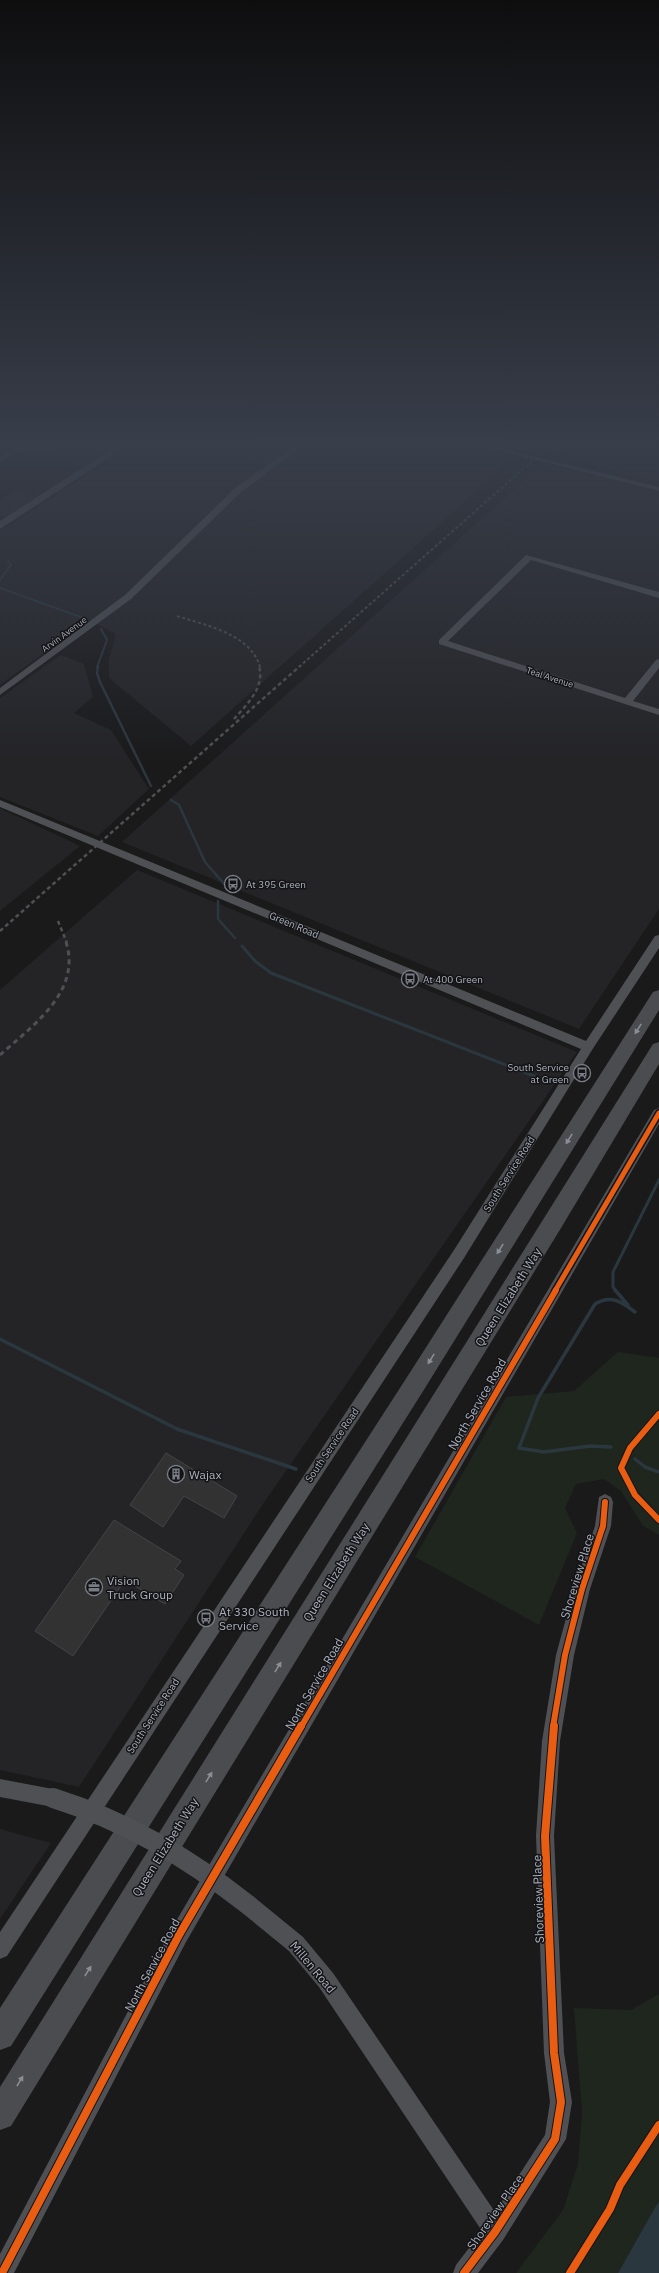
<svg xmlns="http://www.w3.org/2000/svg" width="659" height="2273" viewBox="0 0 659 2273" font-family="'IBM Plex Sans',sans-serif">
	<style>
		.built { fill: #242427 }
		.green { fill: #1e261e }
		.water { fill: #2b373e }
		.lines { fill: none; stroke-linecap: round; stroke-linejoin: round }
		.stream-far3 { stroke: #2b373e; stroke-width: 2 }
		.stream-far2 { stroke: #2b373e; stroke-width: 2.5 }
		.stream-far1 { stroke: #2b373e; stroke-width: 3 }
		.stream { stroke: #2b373e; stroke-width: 3.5 }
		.building { fill: #323233; stroke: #434447 }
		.minor { fill: #4e5054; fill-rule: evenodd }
		.major { fill: #4c4d50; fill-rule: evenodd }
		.highway { fill: #4b4c50; fill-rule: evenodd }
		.rail-far2 { stroke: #4f5053; stroke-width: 2; stroke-dasharray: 3 2.5; stroke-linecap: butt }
		.rail-far1 { stroke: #4f5053; stroke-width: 2.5; stroke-dasharray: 4 3; stroke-linecap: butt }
		.rail { stroke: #4f5053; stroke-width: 3; stroke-dasharray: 5 4; stroke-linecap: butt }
		.minor-bridge { stroke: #4e5054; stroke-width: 20 }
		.cycleway-far2-casing { stroke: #141417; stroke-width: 8 }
		.cycleway-far1-casing { stroke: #141417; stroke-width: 8 }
		.cycleway-casing { stroke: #141417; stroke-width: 10 }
		.cycleway-far2 { stroke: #e95d12; stroke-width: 5 }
		.cycleway-far1 { stroke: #e95d12; stroke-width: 6 }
		.cycleway { stroke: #e95d12; stroke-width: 8 }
		.oneway { fill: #898e97 }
		.labels { text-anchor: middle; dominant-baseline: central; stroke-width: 3; stroke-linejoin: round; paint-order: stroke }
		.far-street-label { font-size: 9px; fill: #abb1bd; stroke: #141417 }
		.poi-label { font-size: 10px; fill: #abb1bd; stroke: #141417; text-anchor: start }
		.street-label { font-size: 10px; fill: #abb1bd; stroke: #141417 }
		.near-street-label { font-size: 12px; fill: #abb1bd; stroke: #141417 }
		.near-poi-label { font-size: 12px; fill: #abb1bd; stroke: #141417; text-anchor: start }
	</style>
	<rect width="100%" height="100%" fill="#1a1a1b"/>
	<!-- built -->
	<path class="built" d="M66 446H103L91 454 99 456 81 467 46 458Z
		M133 446H462L514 458 191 746 109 678V659L116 634 89 620 0 685V531Z
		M577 446H659V482L564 457Z
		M544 463 659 492V909L579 1029 122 842Z
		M17 491 37 497 5 517 0 516V500Z
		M61 655 84 664 93 697 74 713 111 730 149 789 98 836 0 797V698Z
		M0 808 80 846 0 911Z
		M137 870 577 1052 265 1501 79 1787 0 1770V990Z
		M0 1829 51 1843 0 1919Z"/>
	<!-- green -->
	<path class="green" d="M618 1352 659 1358V1535L643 1526 621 1491 604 1479 576 1484 565 1508 577 1533 539 1625 415 1557 506 1397 574 1391Z
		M659 1994V2202L618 2273H516L563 2210 578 2164 582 2112 574 2008 631 2010Z"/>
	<!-- water -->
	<path class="water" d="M659 2202V2273H618L656 2206Z"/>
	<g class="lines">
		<!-- stream-far3 -->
		<path class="stream-far3" d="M0 580 11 565 8 561
			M0 588 86 619
			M97 667 107 640 101 629"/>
		<!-- stream-far2 -->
		<path class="stream-far2" d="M98 666 97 673 100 682 151 786
			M171 800 179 805 205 862 226 886
			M218 901V919L235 938"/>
		<!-- stream-far1 -->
		<path class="stream-far1" d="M242 946 255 961 271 973 534 1076
			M616 1291 613 1287V1272L659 1180"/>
		<!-- stream -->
		<path class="stream" d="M615 1290 628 1305
			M0 1339 177 1429 296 1469
			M611 1447 590 1446 544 1452 519 1448 538 1398 595 1304C611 1294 622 1302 635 1312
			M635 1459 645 1467 659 1472"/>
	</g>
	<!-- building -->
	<path class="building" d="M166 1453 237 1496 224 1518 184 1496 163 1527 130 1505Z
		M114 1520 181 1561 175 1569 184 1575 165 1604 125 1580 73 1656 35 1631Z"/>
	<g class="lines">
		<!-- minor -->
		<path class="minor" d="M21 446H30L0 462V457Z
			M294 446H302L240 493 131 599 0 695V688L125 595 234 489Z
			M481 446H492L659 487V491Z
			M526 555 659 592V598L531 560 448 641 625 698 656 660 659 659V668L633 701 659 709V715L439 644V640Z
			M0 800 586 1041 655 936 659 935V948L592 1050 464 1258 7 1956 0 1959V1932L454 1250 581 1049 0 807Z
			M659 1108V1124L186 1942 14 2273H0V2254L172 1928 654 1110Z
			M605 1494 611 1497 613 1502 611 1526 590 1589 574 1655 560 1741 554 1836 564 2053 572 2102 566 2139 503 2240 478 2273H453L456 2265 482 2231 319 1987 289 1951 240 1911 237 1904 240 1897 247 1894 254 1897 303 1937 333 1973 495 2212 545 2135 550 2102 544 2053 536 1836 542 1741 556 1655 574 1589 595 1526 599 1497Z
			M0 1779 53 1789 60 1791 62 1798 60 1805 53 1807 0 1797Z"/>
		<!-- major -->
		<path class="major" d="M116 446H127L0 529V521Z"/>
		<!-- highway -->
		<path class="highway" d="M659 990V1010L425 1388 11 2046 0 2050V2008L409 1374 653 992Z
			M659 1042V1064L561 1228 11 2126 0 2130V2087L653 1044Z"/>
		<!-- rail-far2 -->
		<path class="rail-far2" d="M177 616C205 625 251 634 260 667
			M299 667 549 446"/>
		<!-- rail-far1 -->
		<path class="rail-far1" d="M234 719C247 704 265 688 259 666
			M58 921 67 943
			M0 931 300 666"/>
		<!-- rail -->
		<path class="rail" d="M0 1055C32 1026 82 992 66 942"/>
		<!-- minor-bridge -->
		<path class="minor-bridge" d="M53 1798C126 1821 187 1857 247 1904"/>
		<!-- cycleway-far2 casing -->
		<g class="cycleway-far2-casing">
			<path id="cycleway-far2" d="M555 1291 659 1113"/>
		</g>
		<!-- cycleway-far1 casing -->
		<g class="cycleway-far1-casing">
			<path id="cycleway-far1" d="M659 1414 630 1448 621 1468 635 1495 659 1520
				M301 1727 556 1290
				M553 1727 565 1655 582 1589 603 1526 605 1502"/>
		</g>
		<!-- cycleway casing -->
		<g class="cycleway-casing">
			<path id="cycleway" d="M2 2273 179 1935 301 1726
				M464 2273 495 2232 555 2139 561 2102 554 2053 545 1836 554 1726
				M570 2273 610 2209 620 2185 659 2125"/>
		</g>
		<!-- cycleway-far2 -->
		<use href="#cycleway-far2" class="cycleway-far2"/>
		<!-- cycleway-far1 -->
		<use href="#cycleway-far1" class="cycleway-far1"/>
		<!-- cycleway -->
		<use href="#cycleway" class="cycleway"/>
	</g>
	<!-- one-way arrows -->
	<defs><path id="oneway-solid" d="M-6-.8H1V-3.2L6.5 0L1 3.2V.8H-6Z"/></defs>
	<g class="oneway">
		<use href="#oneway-solid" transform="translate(638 1029) rotate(122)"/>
		<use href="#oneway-solid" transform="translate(569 1139) rotate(122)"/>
		<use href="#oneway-solid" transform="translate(500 1249) rotate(122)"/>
		<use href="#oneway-solid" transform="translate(431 1359) rotate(122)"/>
		<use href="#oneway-solid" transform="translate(278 1667) rotate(-58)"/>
		<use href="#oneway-solid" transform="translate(209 1777) rotate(-58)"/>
		<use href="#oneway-solid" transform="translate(88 1971) rotate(-58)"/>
		<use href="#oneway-solid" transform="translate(20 2081) rotate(-59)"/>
	</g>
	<!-- sky -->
	<linearGradient id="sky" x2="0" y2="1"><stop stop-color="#0e0e0f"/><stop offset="0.58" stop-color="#383e4a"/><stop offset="1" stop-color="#383e4a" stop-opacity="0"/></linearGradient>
	<rect width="659" height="764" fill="url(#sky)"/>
	<!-- icons -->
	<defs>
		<g id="bus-ring" transform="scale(0.9)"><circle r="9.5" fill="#141417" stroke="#787c84" stroke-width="1.5"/><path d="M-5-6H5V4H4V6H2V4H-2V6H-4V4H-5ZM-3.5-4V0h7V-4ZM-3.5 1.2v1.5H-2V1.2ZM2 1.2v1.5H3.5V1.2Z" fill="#787c84"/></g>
		<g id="building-ring" transform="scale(0.9)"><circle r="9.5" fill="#141417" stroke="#787c84" stroke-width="1.5"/><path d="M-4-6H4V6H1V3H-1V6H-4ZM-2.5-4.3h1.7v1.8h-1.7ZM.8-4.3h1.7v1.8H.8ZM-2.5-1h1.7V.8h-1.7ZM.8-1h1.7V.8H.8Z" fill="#787c84"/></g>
		<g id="office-ring" transform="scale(0.9)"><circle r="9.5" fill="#141417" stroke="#787c84" stroke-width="1.5"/><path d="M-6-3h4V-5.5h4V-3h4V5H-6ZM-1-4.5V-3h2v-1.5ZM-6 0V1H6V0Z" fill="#787c84"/></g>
	</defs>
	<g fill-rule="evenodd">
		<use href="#bus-ring" x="233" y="884"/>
		<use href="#bus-ring" x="410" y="979"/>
		<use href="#bus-ring" x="582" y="1073"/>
		<use href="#building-ring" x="176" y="1474"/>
		<use href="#office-ring" x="94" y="1587"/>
		<use href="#bus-ring" x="206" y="1618"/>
	</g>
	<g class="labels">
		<!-- far-street labels -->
		<g class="far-street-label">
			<text transform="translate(64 634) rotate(-36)">Arvin Avenue</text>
			<text transform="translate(550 677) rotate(18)">Teal Avenue</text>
		</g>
		<!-- poi labels -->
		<g class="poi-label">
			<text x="246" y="884">At 395 Green</text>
			<text x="423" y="979">At 400 Green</text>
			<text x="569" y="1067" text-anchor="end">South Service<tspan x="569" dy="12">at Green</tspan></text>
		</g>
		<!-- street labels -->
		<g class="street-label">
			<text transform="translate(294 925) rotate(23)">Green Road</text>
			<text transform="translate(509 1174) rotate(-58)">South Service Road</text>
			<text transform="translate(332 1445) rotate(-56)">South Service Road</text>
			<text transform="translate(153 1716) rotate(-57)">South Service Road</text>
		</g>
		<!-- near-street labels -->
		<g class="near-street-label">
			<text transform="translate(508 1297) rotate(-58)">Queen Elizabeth Way</text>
			<text transform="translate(477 1404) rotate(-60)">North Service Road</text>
			<text transform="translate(336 1572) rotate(-58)">Queen Elizabeth Way</text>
			<text transform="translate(577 1576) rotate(-73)">Shoreview Place</text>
			<text transform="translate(314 1684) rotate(-60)">North Service Road</text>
			<text transform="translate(165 1847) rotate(-58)">Queen Elizabeth Way</text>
			<text transform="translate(538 1899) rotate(-92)">Shoreview Place</text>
			<text transform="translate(152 1965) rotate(-62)">North Service Road</text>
			<text transform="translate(313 1967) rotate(50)">Millen Road</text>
			<text transform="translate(495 2212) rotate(-55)">Shoreview Place</text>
		</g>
		<!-- near-poi labels -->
		<g class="near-poi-label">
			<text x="189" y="1474">Wajax</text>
			<text x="107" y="1580">Vision<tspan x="107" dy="14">Truck Group</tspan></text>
			<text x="219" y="1611">At 330 South<tspan x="219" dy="14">Service</tspan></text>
		</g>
	</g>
</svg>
